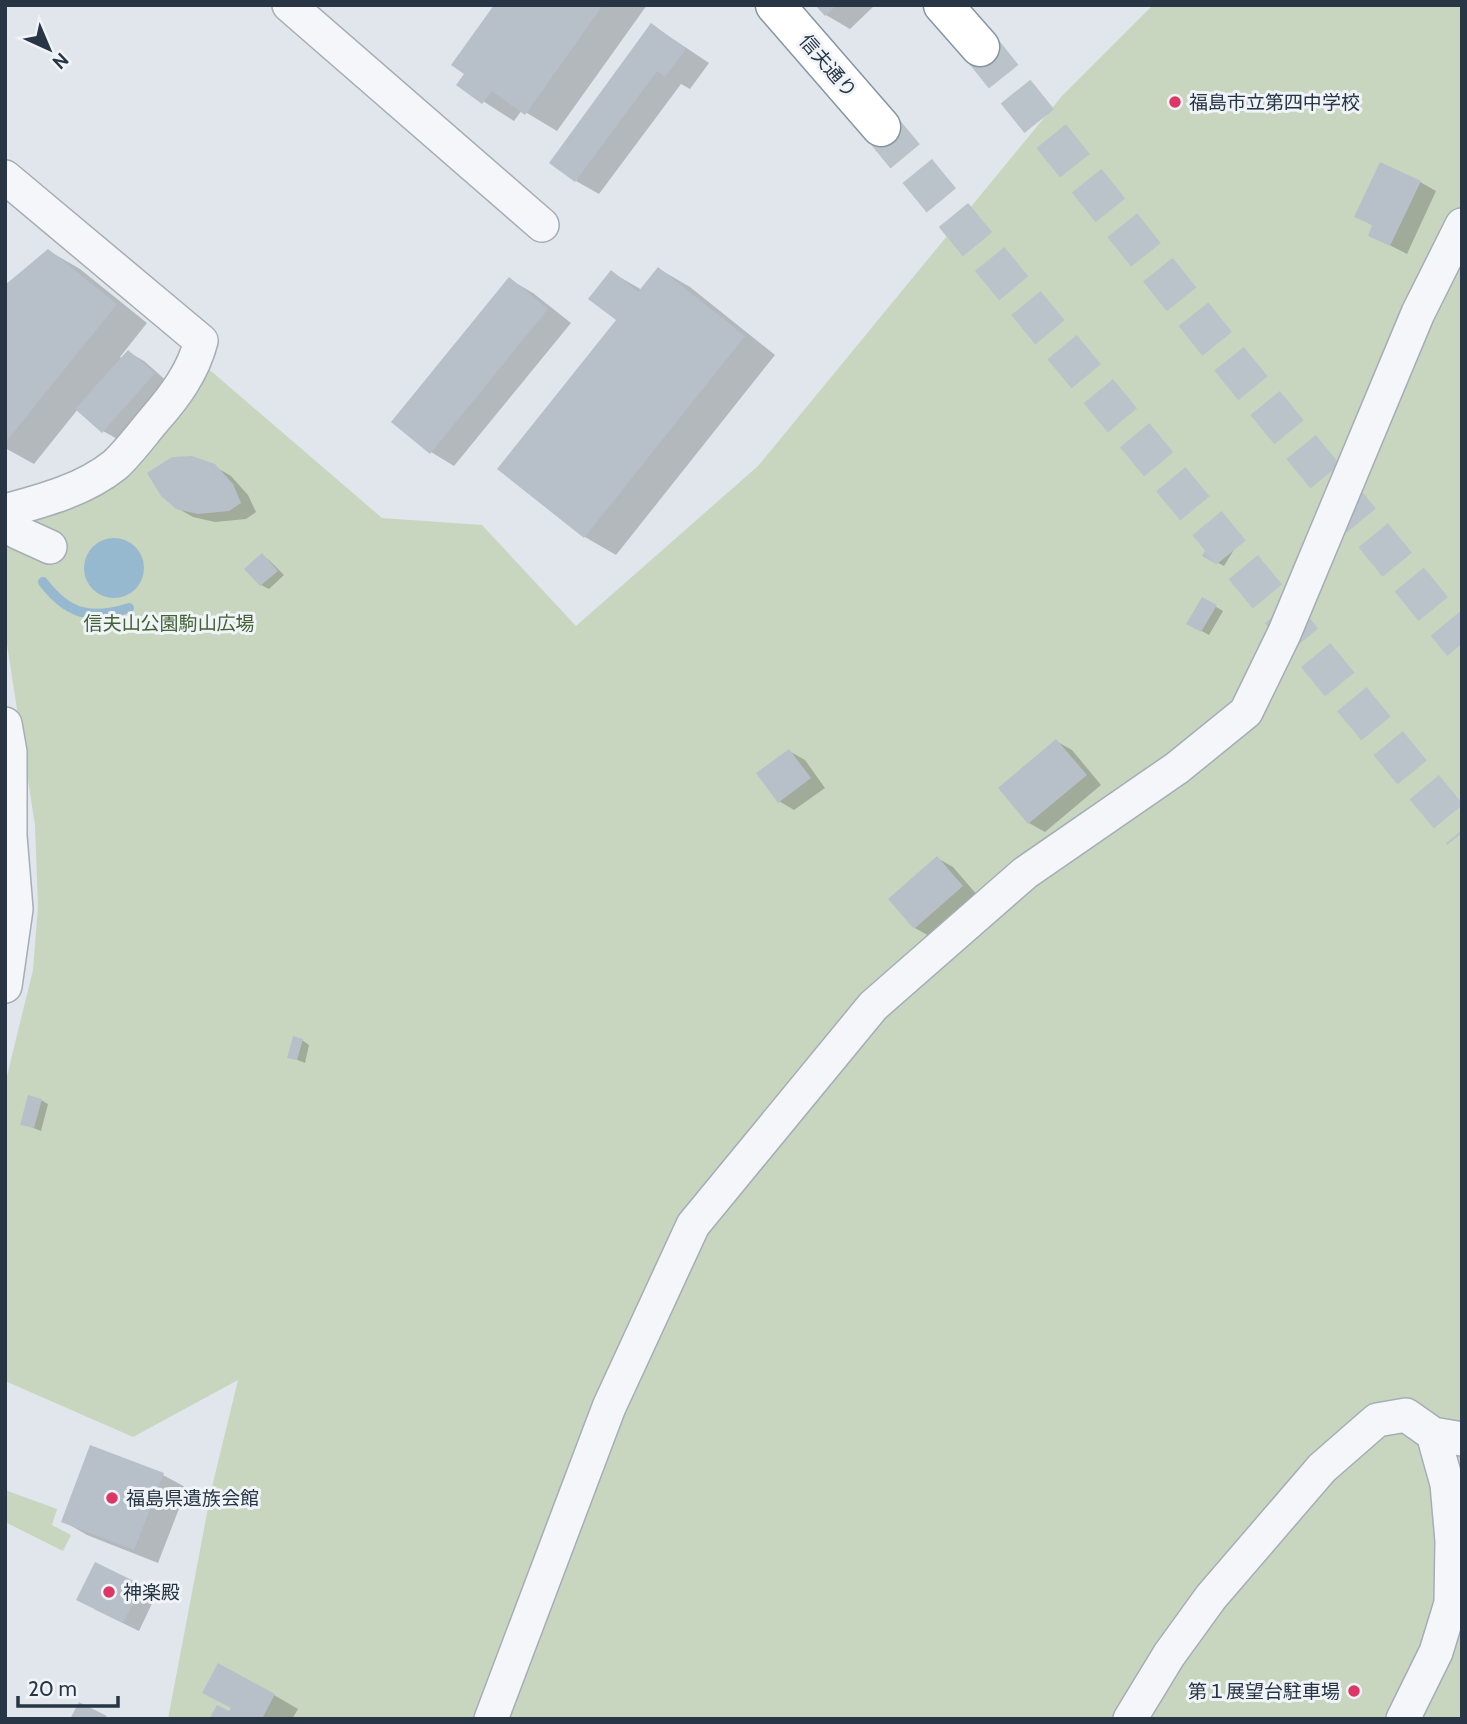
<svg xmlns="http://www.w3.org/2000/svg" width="1467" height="1724" viewBox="0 0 1467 1724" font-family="Cabin,'Noto Sans JP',sans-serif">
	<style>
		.green { fill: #c8d6c0 }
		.water { fill: #97b9cf }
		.shadow { fill: #0003 }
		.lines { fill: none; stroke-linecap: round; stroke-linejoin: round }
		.stream { stroke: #97b9cf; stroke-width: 10 }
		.building { fill: #b7c0c9 }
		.highway-tunnel { stroke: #bbc3ca; stroke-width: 38; stroke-dasharray: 38 19; stroke-linecap: butt }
		.minor-casing { stroke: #a5adb6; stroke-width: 36 }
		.highway-casing { stroke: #8695a3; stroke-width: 41 }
		.minor { stroke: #f4f6f9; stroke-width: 33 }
		.highway { stroke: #fff; stroke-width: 38 }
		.poi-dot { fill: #dd3865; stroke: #f0f4f8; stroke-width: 2.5 }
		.labels { text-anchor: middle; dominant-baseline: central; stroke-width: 6; stroke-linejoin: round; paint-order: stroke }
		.street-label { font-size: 19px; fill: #273544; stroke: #f0f4f8 }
		.poi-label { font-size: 19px; fill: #273544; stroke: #f0f4f8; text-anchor: start }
		.park-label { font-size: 19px; fill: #416232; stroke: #f0f4f8 }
	</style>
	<rect width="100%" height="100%" fill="#e0e6eb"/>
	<!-- green -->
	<path class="green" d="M1153 5H1462V1719H168L212 1487 238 1380 133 1437 5 1381V1084L33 970 38 907 35 825 5 632V511L85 483 197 359 382 518 482 525 576 626 758 466 1062 96Z
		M5 1490 57 1509 52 1525 71 1535 63 1551 5 1522Z"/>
	<!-- water -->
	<path class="water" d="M84 568a30 30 0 1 1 60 0a30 30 0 1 1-60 0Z"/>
	<!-- shadow -->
	<path class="shadow" d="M496 5H647L557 131 522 110 514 121 458 85 467 73Z
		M817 5H875L850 29 826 15Z
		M652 25 709 63 690 89 681 84 599 194 576 181Z
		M1420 182 1436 191 1407 254 1370 235 1374 226 1357 217Z
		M49 251 80 269 147 323 120 357 122 359 128 352 144 361 169 383 119 440 103 431 78 409 34 464 5 448V288Z
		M659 269 690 287 775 355 616 555 585 537 618 320 611 272 642 290Z
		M509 279 533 293 571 323 454 466 431 452Z
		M214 466 231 476 248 495 256 512 246 519 215 522 193 517 177 508Z
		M1214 537 1235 548 1224 566 1205 556Z
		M262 556 269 560 284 575 269 589 261 585 247 569Z
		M1203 599 1223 611 1209 635 1189 624Z
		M1056 741 1072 750 1101 785 1045 832 1029 823Z
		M789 751 805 760 825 788 794 810 779 801Z
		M937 858 953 867 978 896 931 937 915 928Z
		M302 1040 309 1045 305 1063 290 1057Z
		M41 1100 48 1104 41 1131 23 1124Z
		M91 1447 163 1475 187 1488 158 1563 87 1535 63 1521Z
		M141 1586 156 1595 139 1631 94 1609Z
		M274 1695 298 1709 292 1719H212Z"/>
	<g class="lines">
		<!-- stream -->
		<path class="stream" d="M43 582C68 615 91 620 129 608"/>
	</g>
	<!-- building -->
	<path class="building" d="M494 5H603L525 115 492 91 482 104 456 85 464 74 451 65Z
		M815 5H837L825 16Z
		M651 23 686 49 665 77 657 71 575 182 549 163Z
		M1380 162 1421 181 1390 246 1368 236 1372 225 1354 217Z
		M48 249 117 304 5 443V285Z
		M658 267 745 336 584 538 497 469 616 320 588 299 611 270 638 292Z
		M509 277 548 309 430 454 391 422Z
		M128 350 155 373 102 433 75 409Z
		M192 456 215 464 233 484 241 503 229 511 198 514 176 509 161 496 147 473 172 457Z
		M1214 534 1228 542 1216 564 1202 556Z
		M262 553 278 571 260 586 244 569Z
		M1202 597 1217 605 1201 632 1186 624Z
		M1056 739 1087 775 1028 824 998 788Z
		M789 749 811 778 778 803 756 773Z
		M937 856 963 886 914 929 888 899Z
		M293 1036 303 1039 297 1060 287 1058Z
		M28 1095 42 1099 34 1128 20 1125Z
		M90 1445 164 1473 134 1550 61 1522Z
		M95 1562 142 1585 123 1623 76 1600Z
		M218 1663 275 1694 262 1719H209L217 1705 229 1711 231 1708 202 1693Z
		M79 1702 107 1716 105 1719H70Z"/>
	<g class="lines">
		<!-- highway-tunnel -->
		<path class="highway-tunnel" d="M980 47 1230 360 1462 644
			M881 127 1462 833"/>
		<!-- minor casing -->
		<g class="minor-casing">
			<path id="minor" d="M289 5 542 225
				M5 177 201 341C193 372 175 396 154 420 142 434 129 452 115 465 84 490 42 501 5 511
				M17 532 50 547
				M5 724 10 752V836L16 909 5 986
				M491 1719 609 1407 693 1225 873 1006 1025 873 1177 768 1246 712 1284 634 1418 313 1462 225
				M1130 1719 1169 1655 1211 1597 1322 1468 1377 1420 1406 1415 1433 1434 1462 1439
				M1403 1719 1436 1652 1451 1603 1452 1541 1447 1484 1433 1434"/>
		</g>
		<!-- highway casing -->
		<g class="highway-casing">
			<path id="highway" d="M775 5 881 127
				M943 5 980 47"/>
		</g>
		<!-- minor -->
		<use href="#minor" class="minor"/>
		<!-- highway -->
		<use href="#highway" class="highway"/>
	</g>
	<!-- markers -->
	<g class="poi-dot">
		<circle cx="1175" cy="102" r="7"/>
		<circle cx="112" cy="1498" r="7"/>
		<circle cx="109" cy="1592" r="7"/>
		<circle cx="1354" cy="1691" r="7"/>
	</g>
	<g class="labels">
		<!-- street labels -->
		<g class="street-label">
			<text transform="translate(828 66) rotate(49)">信夫通り</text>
		</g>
		<!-- poi labels -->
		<g class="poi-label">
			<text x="1189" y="102">福島市立第四中学校</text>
			<text x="126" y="1498">福島県遺族会館</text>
			<text x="123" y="1592">神楽殿</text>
			<text x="1340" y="1691" text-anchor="end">第１展望台駐車場</text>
		</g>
		<!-- park labels -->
		<g class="park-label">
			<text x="169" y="623">信夫山公園駒山広場</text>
		</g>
	</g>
	<!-- border -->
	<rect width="1467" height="1724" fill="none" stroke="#273544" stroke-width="14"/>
	<!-- north arrow -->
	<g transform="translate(49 49) rotate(136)" stroke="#f0f4f8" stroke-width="5" paint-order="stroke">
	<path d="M0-5L12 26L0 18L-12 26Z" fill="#273544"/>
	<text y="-10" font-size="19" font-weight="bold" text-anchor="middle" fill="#273544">N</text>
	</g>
	<!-- scale -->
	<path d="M18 1696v10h100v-10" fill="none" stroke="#273544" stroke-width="3.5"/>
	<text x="28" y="1696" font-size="21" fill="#273544" stroke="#f0f4f8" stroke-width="5" paint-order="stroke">20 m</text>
</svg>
